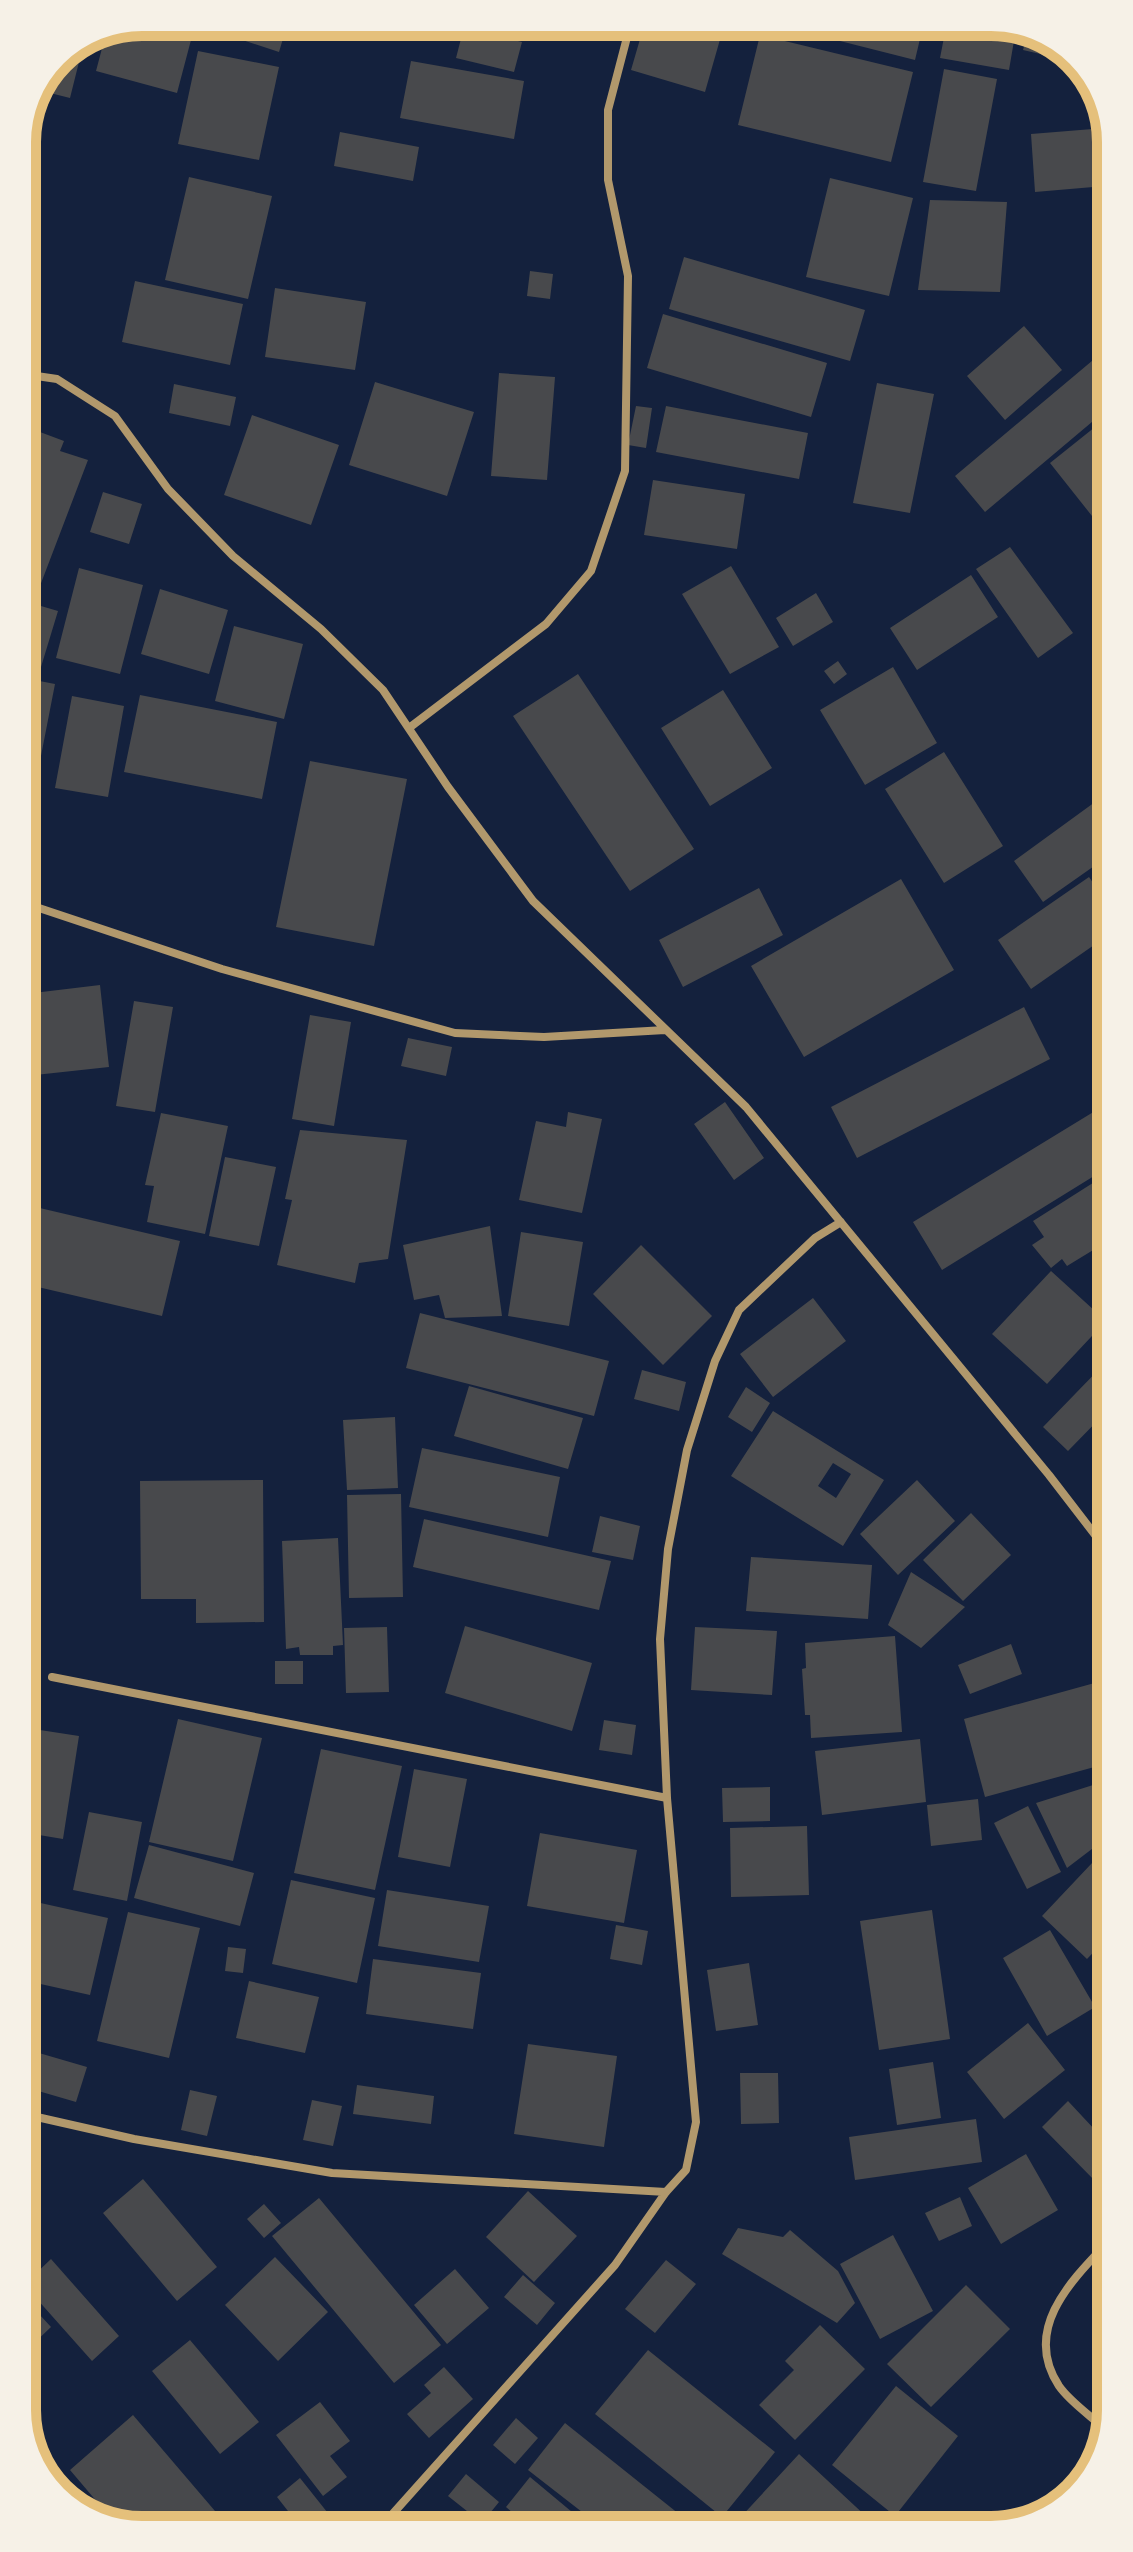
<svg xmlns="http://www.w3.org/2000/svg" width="1133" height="2552" viewBox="0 0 1133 2552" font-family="Cabin,sans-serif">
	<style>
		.building { fill: #48494c; fill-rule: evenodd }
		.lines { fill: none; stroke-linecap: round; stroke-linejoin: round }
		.minor { stroke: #b1986c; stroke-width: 8 }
		.rim { fill: none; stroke: #e5c07b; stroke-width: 10 }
	</style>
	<rect width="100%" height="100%" fill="#14213d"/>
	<!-- building -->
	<path class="building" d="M188 22H288L279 52Z
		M645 22H725L705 92 631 70Z
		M765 22H924L915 60Z
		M947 22H999L1016 29 1009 70 940 58Z
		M135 25 191 40 177 93 96 71 105 37Z
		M464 27 522 42 514 72 456 58Z
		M1028 33 1064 47 1075 62 1023 50Z
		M760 35 913 72 891 162 738 125Z
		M83 46 70 98 42 91 58 57Z
		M198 51 279 67 259 160 178 144Z
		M411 61 524 81 514 139 400 118Z
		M944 69 997 79 976 191 923 182Z
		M1105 128V186L1035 192 1031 134Z
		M340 132 419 147 413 181 334 166Z
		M189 177 272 196 248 299 165 280Z
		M830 178 913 198 889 296 806 277Z
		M930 200 1007 202 1000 292 918 290Z
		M23 244 39 247 31 307 23 306Z
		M684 257 865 310 850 361 669 309Z
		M530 271 553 274 550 299 527 296Z
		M135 281 243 304 230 365 122 342Z
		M275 288 366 302 355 370 265 357Z
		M663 314 827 363 811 417 647 368Z
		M1024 326 1062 370 1005 420 967 376Z
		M1105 350V411L985 512 955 476Z
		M499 373 555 377 547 480 491 476Z
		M375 382 474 412 447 496 349 465Z
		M877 383 934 394 910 513 853 503Z
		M174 384 236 397 230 426 169 413Z
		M636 406 652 408 646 448 628 445Z
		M666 406 808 433 799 479 656 452Z
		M252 415 339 445 311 525 224 495Z
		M1105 419 1106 506 1092 516 1050 463Z
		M40 432 64 441 60 451 88 460 35 599 23 595V436L36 442Z
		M653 480 745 494 737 549 644 535Z
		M103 492 142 504 129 544 90 532Z
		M1010 547 1073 633 1038 658 976 569Z
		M731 566 779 647 730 674 682 594Z
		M79 568 143 585 120 674 56 658Z
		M971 575 998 617 917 670 890 628Z
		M160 589 228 610 209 674 141 654Z
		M816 593 833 622 793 646 776 618Z
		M24 601 58 611 41 667 24 662Z
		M234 626 303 644 284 719 215 701Z
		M838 661 847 674 834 684 824 671Z
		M893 667 937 743 865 785 820 710Z
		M578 674 694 849 630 891 513 716Z
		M24 678 55 684 26 833H24Z
		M723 690 772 768 710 806 661 728Z
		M140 695 277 722 262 799 124 772Z
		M72 696 124 706 108 797 55 788Z
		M944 752 1003 846 944 883 885 789Z
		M310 761 407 779 374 946 276 927Z
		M1106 794 1107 857 1043 902 1014 861Z
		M1089 877 1107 903V936L1031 989 998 940Z
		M901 879 954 970 804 1057 751 966Z
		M759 888 783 935 683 987 659 940Z
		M100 985 109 1067 26 1076 25 994Z
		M134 1001 173 1007 155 1112 116 1106Z
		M1024 1007 1050 1059 857 1158 831 1107Z
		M310 1015 351 1022 334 1126 292 1119Z
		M408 1038 452 1047 446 1076 401 1066Z
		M725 1102 764 1158 734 1180 694 1124Z
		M1095 1111 1107 1132V1168L942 1270 913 1222Z
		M568 1112 602 1119 582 1213 519 1200 536 1121 566 1127Z
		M161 1113 228 1126 205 1234 147 1222 154 1186 145 1185Z
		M300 1130 407 1140 388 1259 359 1263 355 1283 277 1265 292 1200 285 1199Z
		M225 1157 276 1167 259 1246 209 1236Z
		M1107 1174 1108 1241 1067 1266 1062 1259 1051 1268 1032 1245 1044 1237 1033 1221Z
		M27 1205 180 1241 162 1316 25 1284Z
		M490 1226 502 1316 445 1318 439 1295 414 1300 403 1245Z
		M521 1232 583 1242 569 1326 508 1316Z
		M641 1245 712 1316 663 1365 593 1294Z
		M1051 1271 1106 1321 1047 1384 992 1334Z
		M813 1298 846 1341 773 1397 740 1354Z
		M420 1313 609 1361 594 1416 406 1368Z
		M1108 1360V1410L1068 1451 1043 1427Z
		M642 1370 686 1382 679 1411 634 1399Z
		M469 1386 583 1418 568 1469 454 1436Z
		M746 1387 770 1403 752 1432 728 1417Z
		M773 1411 884 1480 843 1546 731 1476ZM833 1463 851 1474 836 1498 818 1486Z
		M395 1417 398 1488 347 1490 343 1420Z
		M422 1448 560 1477 548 1537 409 1507Z
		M263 1480 264 1622 196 1623V1599H141L140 1481Z
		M917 1480 955 1521 898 1575 860 1534Z
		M401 1494 403 1597 349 1598 347 1495Z
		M971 1513 1011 1555 963 1601 923 1560Z
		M600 1516 640 1526 633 1560 592 1552Z
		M424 1519 611 1561 599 1610 413 1567Z
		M338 1538 343 1645 333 1646V1655H300L299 1647 286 1649 282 1541Z
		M751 1557 872 1565 868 1619 746 1611Z
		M911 1572 965 1607 921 1648 888 1625Z
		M465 1626 592 1663 572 1731 445 1693Z
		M387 1627 389 1692 346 1693 344 1628Z
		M695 1627 777 1631 772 1695 691 1690Z
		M895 1636 902 1732 811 1738 810 1715H805L802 1669 806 1668 805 1643Z
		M1011 1644 1022 1674 970 1694 958 1665Z
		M275 1661H303V1684H275Z
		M1109 1679V1763L985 1797 964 1719Z
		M178 1719 262 1738 233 1861 149 1842Z
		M604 1720 636 1725 632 1755 599 1750Z
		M27 1728 79 1736 63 1839 27 1833Z
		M920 1739 926 1802 822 1815 815 1751Z
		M321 1749 402 1766 375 1890 294 1873Z
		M414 1769 467 1779 450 1867 398 1857Z
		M1109 1780V1836L1067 1868 1036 1803Z
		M770 1787V1821L723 1822 722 1788Z
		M978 1799 982 1840 931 1846 927 1805Z
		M1028 1806 1061 1872 1027 1889 994 1823Z
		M89 1812 142 1822 127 1901 73 1890Z
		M807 1826 809 1895 731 1897 730 1828Z
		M540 1833 637 1850 624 1923 527 1906Z
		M149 1845 254 1873 240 1926 134 1898Z
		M1109 1845 1110 1935 1087 1959 1042 1916Z
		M291 1880 375 1898 357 1983 272 1964Z
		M387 1890 489 1906 479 1962 378 1946Z
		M27 1900 108 1918 90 1995 27 1981Z
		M932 1910 950 2039 879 2050 860 1921Z
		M128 1912 200 1928 169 2058 97 2041Z
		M616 1925 648 1931 642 1965 610 1959Z
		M1050 1930 1095 2007 1047 2036 1003 1958Z
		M228 1947 246 1949 243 1973 225 1971Z
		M373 1959 481 1973 473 2029 366 2014Z
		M749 1963 758 2025 716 2031 707 1970Z
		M249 1981 319 1997 305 2053 236 2038Z
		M1028 2023 1065 2070 1004 2119 967 2072Z
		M528 2044 617 2056 604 2147 514 2134Z
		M39 2053 87 2067 76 2102 28 2088Z
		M933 2062 941 2118 897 2125 889 2069Z
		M740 2073H778L779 2123 741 2124Z
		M357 2085 434 2096 431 2124 353 2114Z
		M190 2090 217 2096 207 2136 181 2130Z
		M312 2100 342 2106 333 2146 303 2140Z
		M1068 2101 1110 2146V2168L1096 2182 1042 2127Z
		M976 2119 982 2162 855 2180 849 2137Z
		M1026 2154 1058 2210 1001 2244 968 2188Z
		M143 2179 217 2267 177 2301 103 2213Z
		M528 2191 577 2236 534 2282 486 2237Z
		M960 2197 972 2226 939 2241 925 2213Z
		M319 2198 441 2345 394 2383 272 2236Z
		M264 2204 281 2223 264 2238 247 2219Z
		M738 2228 783 2237 790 2230 838 2271 855 2303 837 2323 722 2254Z
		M893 2235 933 2311 880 2339 840 2264Z
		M275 2257 328 2312 278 2361 225 2305Z
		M51 2259 119 2336 92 2361 28 2289V2281Z
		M666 2260 696 2284 655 2333 625 2309Z
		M455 2269 489 2308 447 2344 414 2305Z
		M523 2275 555 2303 537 2325 504 2297Z
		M966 2285 1010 2329 931 2407 887 2364Z
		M28 2302 51 2327 28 2349Z
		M820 2325 865 2369 795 2440 759 2405 794 2370 785 2361Z
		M190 2340 259 2422 220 2454 152 2371Z
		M648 2350 775 2452 722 2517 595 2414Z
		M444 2367 473 2399 429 2438 407 2414 431 2393 424 2385Z
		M896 2386 958 2436 895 2516 832 2465Z
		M320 2402 350 2441 330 2456 347 2477 323 2496 276 2435Z
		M133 2415 215 2511 194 2529 134 2530 115 2523 70 2470Z
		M516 2418 538 2438 515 2464 493 2445Z
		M565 2423 694 2526H600L528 2470Z
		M799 2454 869 2519 864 2525H746L739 2519Z
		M466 2474 499 2502 482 2523 448 2496Z
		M530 2477 590 2527H502L513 2513 506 2507Z
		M300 2478 339 2527 337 2528 302 2529 277 2497Z"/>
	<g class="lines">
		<!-- minor -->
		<path class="minor" d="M23 374 57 379 115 416 168 489 233 556 321 629 383 690 448 787 533 901 746 1107 1049 1475 1109 1553
			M409 728 546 624 591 571 625 471 628 276 608 180V110L631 22
			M24 903 222 969 455 1033 544 1037 665 1030
			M52 1677 667 1798
			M28 2115 134 2139 332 2173 666 2192
			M1105 2429C1091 2416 1070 2402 1059 2386 1021 2328 1073 2279 1111 2239
			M380 2528 615 2265 666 2192 686 2170 696 2122 667 1798 660 1639 668 1549 687 1450 715 1361 739 1310 815 1238 841 1222"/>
	</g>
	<!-- crop -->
	<path d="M0 0H1133V2552H0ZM142 36H991A106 106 0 0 1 1097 142V2410A106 106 0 0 1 991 2516H142A106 106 0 0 1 36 2410V142A106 106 0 0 1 142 36Z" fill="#f6f1e7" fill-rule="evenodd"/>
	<path class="rim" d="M142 36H991A106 106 0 0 1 1097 142V2410A106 106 0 0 1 991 2516H142A106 106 0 0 1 36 2410V142A106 106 0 0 1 142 36Z"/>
</svg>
